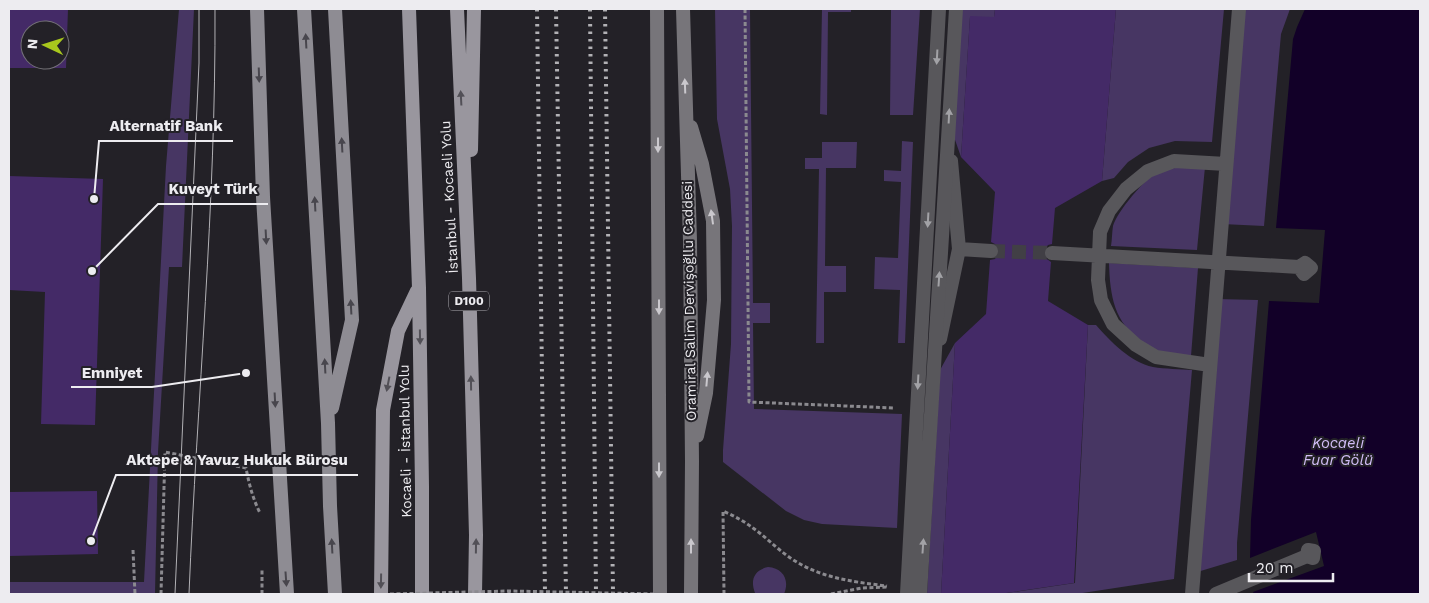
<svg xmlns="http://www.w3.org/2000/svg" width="1429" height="603" viewBox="0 0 1429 603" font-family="'Work Sans',sans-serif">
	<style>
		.green { fill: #473663 }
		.water { fill: #120028 }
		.building { fill: #442a67; fill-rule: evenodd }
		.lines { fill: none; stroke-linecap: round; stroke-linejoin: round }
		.pedestrian-tunnel { stroke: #413f45; stroke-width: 14; stroke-dasharray: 14 7; stroke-linecap: butt }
		.path { stroke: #8b8a8f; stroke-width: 3; stroke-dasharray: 4 2.5; stroke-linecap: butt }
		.pedestrian { stroke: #58575b; stroke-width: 14 }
		.minor { stroke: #58575b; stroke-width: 14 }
		.secondary { stroke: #77757a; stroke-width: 14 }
		.primary { stroke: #8e8c93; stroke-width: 14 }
		.trunk { stroke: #99969e; stroke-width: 14 }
		.tram { stroke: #b2b1b5; stroke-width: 1 }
		.rail { stroke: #b2b1b5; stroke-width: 4; stroke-dasharray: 2.5 5; stroke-linecap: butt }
		.path-bridge { stroke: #8b8a8f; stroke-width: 3; stroke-dasharray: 4 2.5; stroke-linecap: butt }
		.oneway { fill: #48464d }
		.oneway2 { fill: #a2a2a6 }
		.oneway3 { fill: #cac8cd }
		.oneway4 { fill: #525057 }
		.labels { text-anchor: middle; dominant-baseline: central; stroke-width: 4; stroke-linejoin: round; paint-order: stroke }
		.shield { fill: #232127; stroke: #b0afb4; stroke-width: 1 }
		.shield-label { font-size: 12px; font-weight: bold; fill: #edecf0 }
		.street-label { font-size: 14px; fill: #edecf0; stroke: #232127 }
		.water-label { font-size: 15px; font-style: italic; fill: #d1bdf6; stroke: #232127 }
		.leader { fill: none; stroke: #edecf0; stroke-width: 2 }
		.callout-dot { fill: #edecf0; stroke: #232127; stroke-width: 2 }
		.callout-label { font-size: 15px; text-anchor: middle; font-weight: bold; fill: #edecf0; stroke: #232127; stroke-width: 4; stroke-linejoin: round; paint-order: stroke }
	</style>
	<rect width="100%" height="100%" fill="#232127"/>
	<!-- green -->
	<path class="green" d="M179 9H194L182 267H169L158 452 155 594H9V582H144L166 166Z
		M715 9H750L753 303H770V323H753L754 409 902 414 897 528 822 524 804 520 786 511 723 462V450L731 344 732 226 730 189 717 119Z
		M822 9H851V12H828L827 115 820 114Z
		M891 9H920L913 115H890Z
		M961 9H995L994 17H970L961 157 953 134Z
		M1116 9H1224L1212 142 1175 141 1149 148 1128 162 1114 178 1102 181Z
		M1239 9H1290L1281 34 1264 226 1222 224Z
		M902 141 913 142 905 343H898L900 290 874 289 875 257 898 258 901 182 884 181V170L901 171Z
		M822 142H857L856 168H826L825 266H846V292H824V343H816L819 169H805V158H822Z
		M1205 167 1197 250 1111 246C1112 240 1112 232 1113 226 1117 212 1145 178 1158 172 1172 166 1190 168 1205 167Z
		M1109 263 1198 268 1191 356C1182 354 1165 354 1156 351 1152 349 1147 345 1143 342 1114 323 1110 296 1109 263Z
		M1216 299 1258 300 1237 543V560L1194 573Z
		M1088 325H1096C1111 342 1130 362 1153 367 1165 369 1180 369 1192 370L1174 579 1076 594H1000L1075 583Z
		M955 343 941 594H927L940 370Z
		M768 567C783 568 790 580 784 594H756L755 593C750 580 754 570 768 567Z"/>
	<!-- water -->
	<path class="water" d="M1305 9H1420V594H1254L1253 592 1324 566 1316 532 1250 558 1251 520 1269 301 1319 303 1325 230 1276 228 1293 39 1297 27Z"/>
	<!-- building -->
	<path class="building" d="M9 9H68L66 68H9ZM30 30H60V60H30Z
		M995 9H1116L1102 181 1055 208 1052 244 1048 245 1043 252 1044 257 1051 262 1048 301 1088 325 1074 583 1000 594H941L955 343 986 314 990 260 995 259 1000 252 999 247 995 244 991 242 995 192 961 157 970 16 994 17Z
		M9 176 103 179 95 425 41 424 45 292 9 290Z
		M97 491 98 554 9 556V492Z"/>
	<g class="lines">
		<!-- pedestrian-tunnel -->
		<path class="pedestrian-tunnel" d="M991 251 1052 253"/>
		<!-- path -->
		<path class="path" d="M745 9 749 402 895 408
			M133 550 135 594
			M161 594 165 452 246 468C249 484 253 499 260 513
			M262 594V570
			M509 594V591
			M724 594 723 511C734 516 744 521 753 528 766 537 778 550 792 559 820 578 854 582 887 586
			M831 594 862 588 888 587"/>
		<!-- pedestrian -->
		<path class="pedestrian" d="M959 249 991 251
			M1052 253 1299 267 1304 274 1311 268 1305 263 1299 267
			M940 339 959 249 951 161
			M1210 365 1156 357 1136 345 1113 324 1101 300 1098 280 1100 232 1109 211 1126 189 1148 171 1174 161 1226 164
			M1192 594 1239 9
			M1216 594 1307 556 1313 558 1314 551 1308 550 1307 556"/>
		<!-- minor -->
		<path class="minor" d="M907 594 939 9
			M920 594 956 9"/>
		<!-- secondary -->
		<path class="secondary" d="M657 9 660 594
			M683 9 690 241 692 461 691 594
			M691 127 702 164 713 221 714 300 706 393 697 436"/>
		<!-- primary -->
		<path class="primary" d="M257 9 263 197 287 594
			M304 9 328 423 330 506 335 594
			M332 408 352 320 335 9"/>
		<!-- trunk -->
		<path class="trunk" d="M409 9 419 288 422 486V594
			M457 9 469 278 476 535 475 594
			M471 150 474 9
			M381 594 383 410 398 331 417 291"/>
		<!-- tram -->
		<path class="tram" d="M175 594 199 63V9
			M189 594C197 399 216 204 215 9"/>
		<!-- rail -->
		<path class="rail" d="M537 9 545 594
			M556 9 566 594
			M590 9 596 594
			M605 9 613 594"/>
		<!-- path-bridge -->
		<path class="path-bridge" d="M390 594 509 591 656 594"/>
	</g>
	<!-- one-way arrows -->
	<defs><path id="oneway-solid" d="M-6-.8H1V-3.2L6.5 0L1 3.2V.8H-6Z" transform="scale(1.25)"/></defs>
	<g class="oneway">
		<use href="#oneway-solid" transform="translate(306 41) rotate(-93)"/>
		<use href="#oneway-solid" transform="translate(259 75) rotate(88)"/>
		<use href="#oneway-solid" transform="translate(342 145) rotate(-93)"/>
		<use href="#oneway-solid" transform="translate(315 204) rotate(-93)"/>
		<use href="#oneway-solid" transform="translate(266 237) rotate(87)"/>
		<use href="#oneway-solid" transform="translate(351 307) rotate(-93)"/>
		<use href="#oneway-solid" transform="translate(325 366) rotate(-93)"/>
		<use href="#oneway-solid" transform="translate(275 400) rotate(87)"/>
		<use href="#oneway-solid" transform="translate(332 546) rotate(-93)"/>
		<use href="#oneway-solid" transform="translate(286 579) rotate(86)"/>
	</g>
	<g class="oneway2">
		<use href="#oneway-solid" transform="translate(937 57) rotate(93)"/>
		<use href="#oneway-solid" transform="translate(949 116) rotate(-87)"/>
		<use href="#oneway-solid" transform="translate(928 220) rotate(93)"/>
		<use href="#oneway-solid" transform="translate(939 279) rotate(-86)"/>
		<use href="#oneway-solid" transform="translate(918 382) rotate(93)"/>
		<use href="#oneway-solid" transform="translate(923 546) rotate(-86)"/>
	</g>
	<g class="oneway3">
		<use href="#oneway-solid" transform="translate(685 86) rotate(-92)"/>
		<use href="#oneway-solid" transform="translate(658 145) rotate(90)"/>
		<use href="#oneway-solid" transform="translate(712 217) rotate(-98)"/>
		<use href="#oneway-solid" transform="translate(659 307) rotate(90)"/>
		<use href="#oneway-solid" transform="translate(707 379) rotate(-85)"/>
		<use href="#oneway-solid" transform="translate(659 470) rotate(90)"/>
		<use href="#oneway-solid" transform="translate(691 546) rotate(-90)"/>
	</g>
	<g class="oneway4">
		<use href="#oneway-solid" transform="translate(461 98) rotate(-93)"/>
		<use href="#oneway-solid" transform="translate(420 337) rotate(89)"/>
		<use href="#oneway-solid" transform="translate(471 383) rotate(-91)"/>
		<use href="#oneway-solid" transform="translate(388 384) rotate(101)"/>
		<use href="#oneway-solid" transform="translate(476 546) rotate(-89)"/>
		<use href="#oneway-solid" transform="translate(381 581) rotate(91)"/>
	</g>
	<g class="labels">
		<!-- shield labels -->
		<rect class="shield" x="449" y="291.5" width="40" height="19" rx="4"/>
		<g class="shield-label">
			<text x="469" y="301">D100</text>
		</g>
		<!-- street labels -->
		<g class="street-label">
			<text transform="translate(449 197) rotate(-93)">İstanbul - Kocaeli Yolu</text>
			<text transform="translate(689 301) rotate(-91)">Oramiral Salim Dervişoğllu Caddesi</text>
			<text transform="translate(405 441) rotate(-91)">Kocaeli - İstanbul Yolu</text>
		</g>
		<!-- water labels -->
		<g class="water-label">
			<text x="1338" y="443">Kocaeli<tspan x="1338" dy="17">Fuar Gölü</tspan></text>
		</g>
	</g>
	<!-- callouts -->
	<path class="leader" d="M94 199L99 141H233M92 271L158 204H268M246 373L152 387H71M91 541L116 475H358"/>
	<g class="callout-dot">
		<circle cx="94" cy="199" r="5"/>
		<circle cx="92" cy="271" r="5"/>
		<circle cx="246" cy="373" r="5"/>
		<circle cx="91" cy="541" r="5"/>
	</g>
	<g class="callout-label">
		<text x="166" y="131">Alternatif Bank</text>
		<text x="213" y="194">Kuveyt Türk</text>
		<text x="112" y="378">Emniyet</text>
		<text x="237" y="465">Aktepe &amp; Yavuz Hukuk Bürosu</text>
	</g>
	<!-- border -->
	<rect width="1429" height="603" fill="none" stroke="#edecf0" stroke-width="20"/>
	<!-- north arrow -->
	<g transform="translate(45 45) rotate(274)"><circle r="24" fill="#232127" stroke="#747277"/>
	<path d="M0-4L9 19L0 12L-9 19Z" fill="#a8c71d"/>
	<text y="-8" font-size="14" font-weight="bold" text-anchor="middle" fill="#edecf0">N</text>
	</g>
	<!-- scale -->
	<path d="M1249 573v8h84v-8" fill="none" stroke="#edecf0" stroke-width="2.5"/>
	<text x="1256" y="573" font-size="15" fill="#edecf0" stroke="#232127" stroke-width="4" paint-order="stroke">20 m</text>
</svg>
